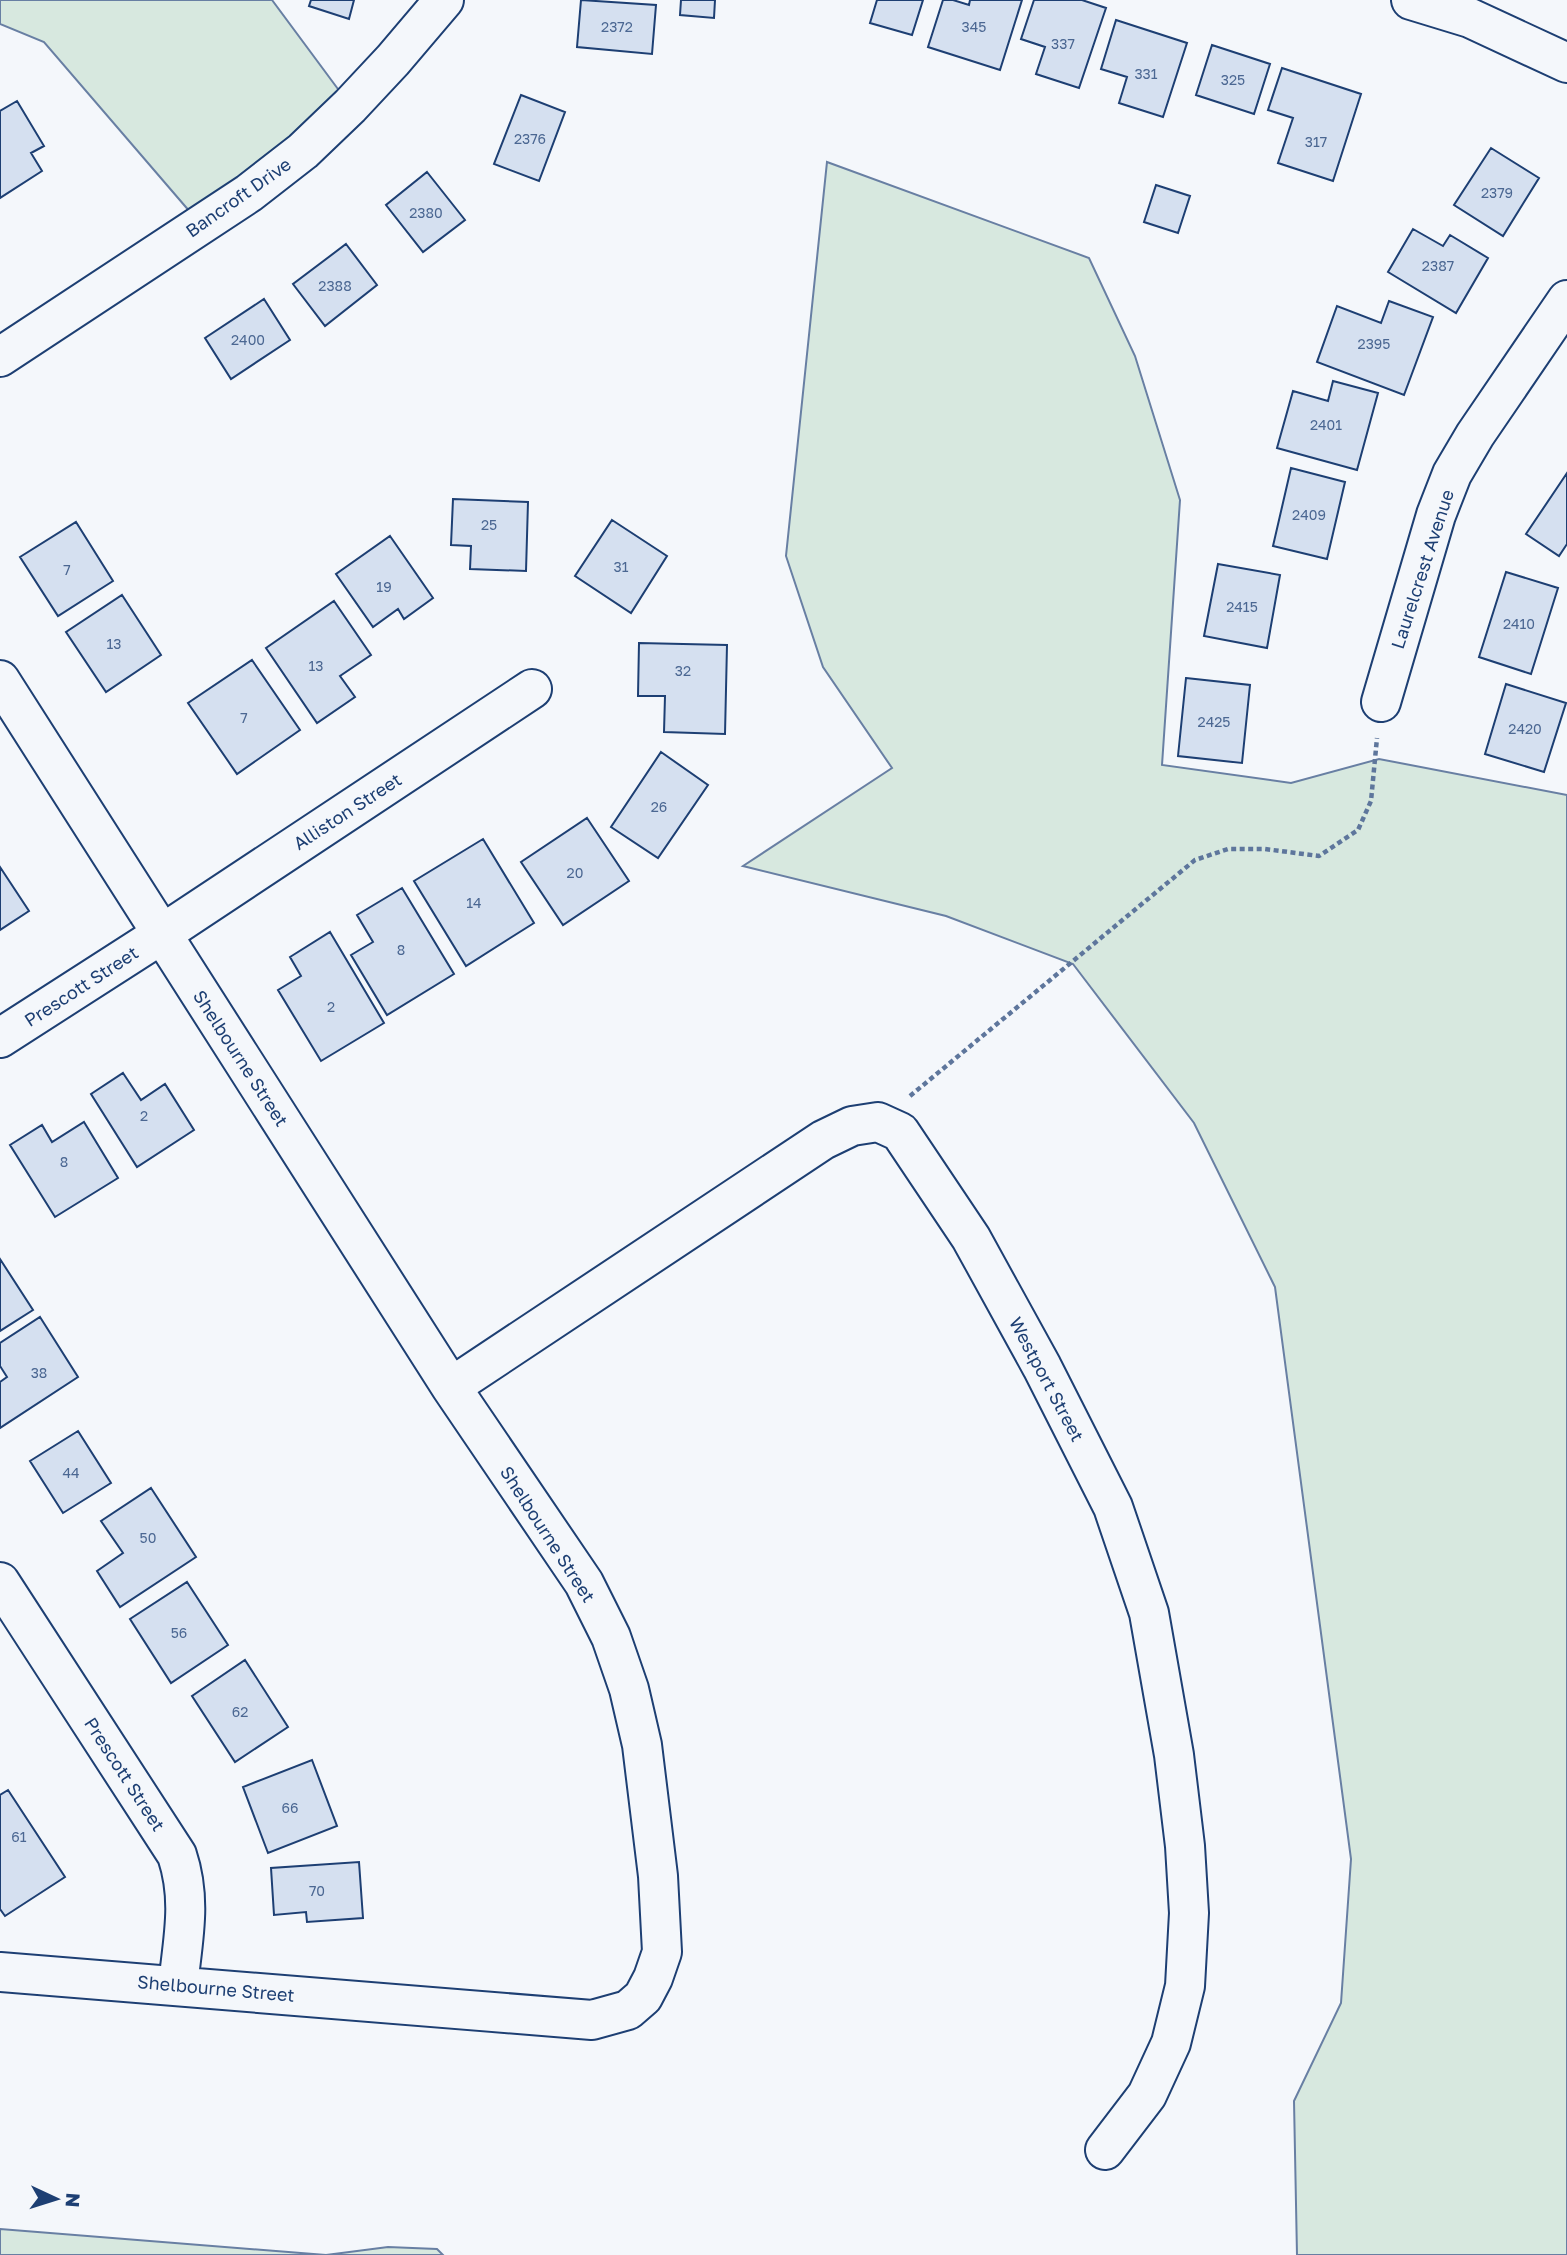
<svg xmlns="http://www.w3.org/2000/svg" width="1567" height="2255" viewBox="0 0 1567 2255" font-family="'Golos Text',sans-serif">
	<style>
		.green { fill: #d7e8df; stroke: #687fa3; stroke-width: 2 }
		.building { fill: #d5e0f0; stroke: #1d3f73; stroke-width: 2 }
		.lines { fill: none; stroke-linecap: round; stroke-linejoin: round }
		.minor-casing { stroke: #1d3f73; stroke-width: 42 }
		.major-casing { stroke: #1d3f73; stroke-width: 42 }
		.path { stroke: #5e769c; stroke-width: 4.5; stroke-dasharray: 5 3.5; stroke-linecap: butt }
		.minor { stroke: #f4f7fb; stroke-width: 38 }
		.major { stroke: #f4f7fb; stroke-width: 38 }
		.labels { text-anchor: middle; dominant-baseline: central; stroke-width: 5; stroke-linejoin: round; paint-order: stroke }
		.number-label { font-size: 14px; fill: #4b6792 }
		.street-label { font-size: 18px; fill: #1d3f73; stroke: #f4f7fb }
	</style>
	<rect width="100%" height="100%" fill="#f4f7fb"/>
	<!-- green -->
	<path class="green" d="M0 0H272L352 108 203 227 44 42 0 24Z
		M827 162 1089 258 1135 356 1180 500 1162 765 1291 783 1379 759 1567 795V2255H1297L1294 2101 1341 2003 1351 1859 1275 1287 1194 1123 1073 964 946 916 743 866 892 768 823 667 786 556Z
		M0 2229 326 2255 388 2247 437 2249 443 2255H0Z"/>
	<!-- building -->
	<path class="building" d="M311 0H354L349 19 309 6Z
		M581 0 656 5 652 54 577 47Z
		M681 0H715L714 18 680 15Z
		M877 0H923L912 35 870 23Z
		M943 0H953L969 5 970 0H1022L1000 70 928 47Z
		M1034 0H1082L1106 8 1079 88 1036 74 1045 47 1021 39Z
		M1116 20 1187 43 1163 117 1119 103 1127 77 1101 69Z
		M1212 45 1270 64 1254 114 1196 95Z
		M1282 68 1361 94 1333 181 1278 163 1293 118 1268 110Z
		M521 95 565 112 539 181 494 164Z
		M17 101 44 146 31 153 42 171 0 198V111Z
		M1491 148 1539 178 1503 236 1454 205Z
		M427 172 465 220 423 252 386 205Z
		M1156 185 1190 196 1178 233 1144 222Z
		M1413 229 1443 246 1450 235 1488 258 1456 313 1388 272Z
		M346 244 377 285 325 326 293 284Z
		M264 299 290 340 231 379 205 338Z
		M1389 301 1433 317 1404 395 1317 362 1337 306 1381 323Z
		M1333 381 1378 393 1357 470 1277 448 1293 391 1328 401Z
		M1291 468 1345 482 1327 559 1273 546Z
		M1567 473V544L1559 556 1526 534Z
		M453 499 528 502 526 571 470 569 471 546 451 545Z
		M612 520 667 556 631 613 575 576Z
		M76 522 113 581 58 616 20 557Z
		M390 536 433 598 404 619 398 609 373 627 336 574Z
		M1218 564 1280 575 1267 648 1204 636Z
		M1506 572 1558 588 1531 674 1479 657Z
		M122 595 161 655 106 692 66 632Z
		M334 601 371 655 340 676 355 697 317 723 266 648Z
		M639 643 727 645 725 734 664 732 665 696H638Z
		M252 660 300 730 237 774 188 703Z
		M1186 678 1250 685 1242 763 1178 756Z
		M1506 684 1566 703 1544 772 1485 754Z
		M661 752 708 785 658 858 611 827Z
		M587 818 629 881 563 925 521 862Z
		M483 839 534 923 466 966 414 881Z
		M0 867 29 911 0 930Z
		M402 888 454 974 387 1015 351 955 373 942 357 915Z
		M330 932 384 1023 321 1061 278 990 301 976 290 957Z
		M123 1073 141 1100 165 1084 194 1130 137 1167 91 1094Z
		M84 1122 118 1178 55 1217 10 1145 42 1125 52 1142Z
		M0 1259 33 1310 0 1331Z
		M40 1317 78 1377 0 1428V1382L7 1377 0 1366V1343Z
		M78 1431 111 1483 63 1513 30 1461Z
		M151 1488 196 1557 120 1607 97 1571 123 1553 101 1521Z
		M187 1582 228 1645 171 1683 130 1619Z
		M245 1660 288 1727 235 1762 192 1696Z
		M312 1760 337 1826 268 1853 243 1787Z
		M8 1790 65 1877 5 1916 0 1909V1795Z
		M359 1862 363 1918 307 1922 306 1912 274 1915 271 1868Z"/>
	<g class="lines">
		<!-- minor casing -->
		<g class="minor-casing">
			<path id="minor" d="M1411 0 1470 18 1567 63
				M0 680 451 1387 584 1583 611 1637 629 1689 642 1745 658 1876 662 1952 653 1978 643 1997 628 2010 592 2020 0 1972
				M1381 702 1436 515 1452 474 1475 435 1567 300
				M0 1038 162 934 532 689
				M451 1387 823 1140 852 1126 878 1122 900 1132 971 1238 1042 1367 1113 1507 1149 1613 1174 1755 1185 1846 1189 1913 1185 1986 1171 2043 1147 2095 1105 2150
				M0 1582 177 1855C192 1900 183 1939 178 1985"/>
		</g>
		<!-- major casing -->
		<g class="major-casing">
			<path id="major" d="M0 357 249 193 303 151 350 106 393 60 444 0"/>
		</g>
		<!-- path -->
		<path class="path" d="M910 1096 1195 860 1228 849H1265L1319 856 1358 830 1371 801 1377 738"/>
		<!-- minor -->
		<use href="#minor" class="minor"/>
		<!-- major -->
		<use href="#major" class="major"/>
	</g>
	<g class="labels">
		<!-- number labels -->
		<g class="number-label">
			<text x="617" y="26">2372</text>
			<text x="974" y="26">345</text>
			<text x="1063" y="43">337</text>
			<text x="1146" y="73">331</text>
			<text x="1233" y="79">325</text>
			<text x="530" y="138">2376</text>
			<text x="1316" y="141">317</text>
			<text x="1497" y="192">2379</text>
			<text x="426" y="212">2380</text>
			<text x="1438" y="265">2387</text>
			<text x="335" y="285">2388</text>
			<text x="248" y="339">2400</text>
			<text x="1374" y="343">2395</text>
			<text x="1326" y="424">2401</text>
			<text x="1309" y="514">2409</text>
			<text x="489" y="524">25</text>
			<text x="621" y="566">31</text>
			<text x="67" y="569">7</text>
			<text x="384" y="586">19</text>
			<text x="1242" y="606">2415</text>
			<text x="1519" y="623">2410</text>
			<text x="114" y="643">13</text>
			<text x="316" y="665">13</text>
			<text x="683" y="670">32</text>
			<text x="244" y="717">7</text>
			<text x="1214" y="721">2425</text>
			<text x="1525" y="728">2420</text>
			<text x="659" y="806">26</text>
			<text x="575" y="872">20</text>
			<text x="474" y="902">14</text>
			<text x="401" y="949">8</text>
			<text x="331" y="1006">2</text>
			<text x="144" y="1115">2</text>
			<text x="64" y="1161">8</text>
			<text x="39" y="1372">38</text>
			<text x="71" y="1472">44</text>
			<text x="148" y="1537">50</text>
			<text x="179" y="1632">56</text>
			<text x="240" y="1711">62</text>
			<text x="290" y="1807">66</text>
			<text x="19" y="1836">61</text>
			<text x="317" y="1890">70</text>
		</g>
		<!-- street labels -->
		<g class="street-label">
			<text transform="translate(238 197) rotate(-35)">Bancroft Drive</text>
			<text transform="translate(1422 569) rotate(-72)">Laurelcrest Avenue</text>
			<text transform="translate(347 811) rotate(-33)">Alliston Street</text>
			<text transform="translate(81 986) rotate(-33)">Prescott Street</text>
			<text transform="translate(241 1058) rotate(57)">Shelbourne Street</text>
			<text transform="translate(1047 1379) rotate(62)">Westport Street</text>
			<text transform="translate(548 1534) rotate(57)">Shelbourne Street</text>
			<text transform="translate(125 1774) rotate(57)">Prescott Street</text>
			<text transform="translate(216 1988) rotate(5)">Shelbourne Street</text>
		</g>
	</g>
	<!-- north arrow -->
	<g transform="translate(56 2199) rotate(94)" stroke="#f4f7fb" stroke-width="5" paint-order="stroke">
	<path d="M0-5L12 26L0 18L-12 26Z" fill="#1d3f73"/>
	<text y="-10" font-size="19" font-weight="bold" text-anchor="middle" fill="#1d3f73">N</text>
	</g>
</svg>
